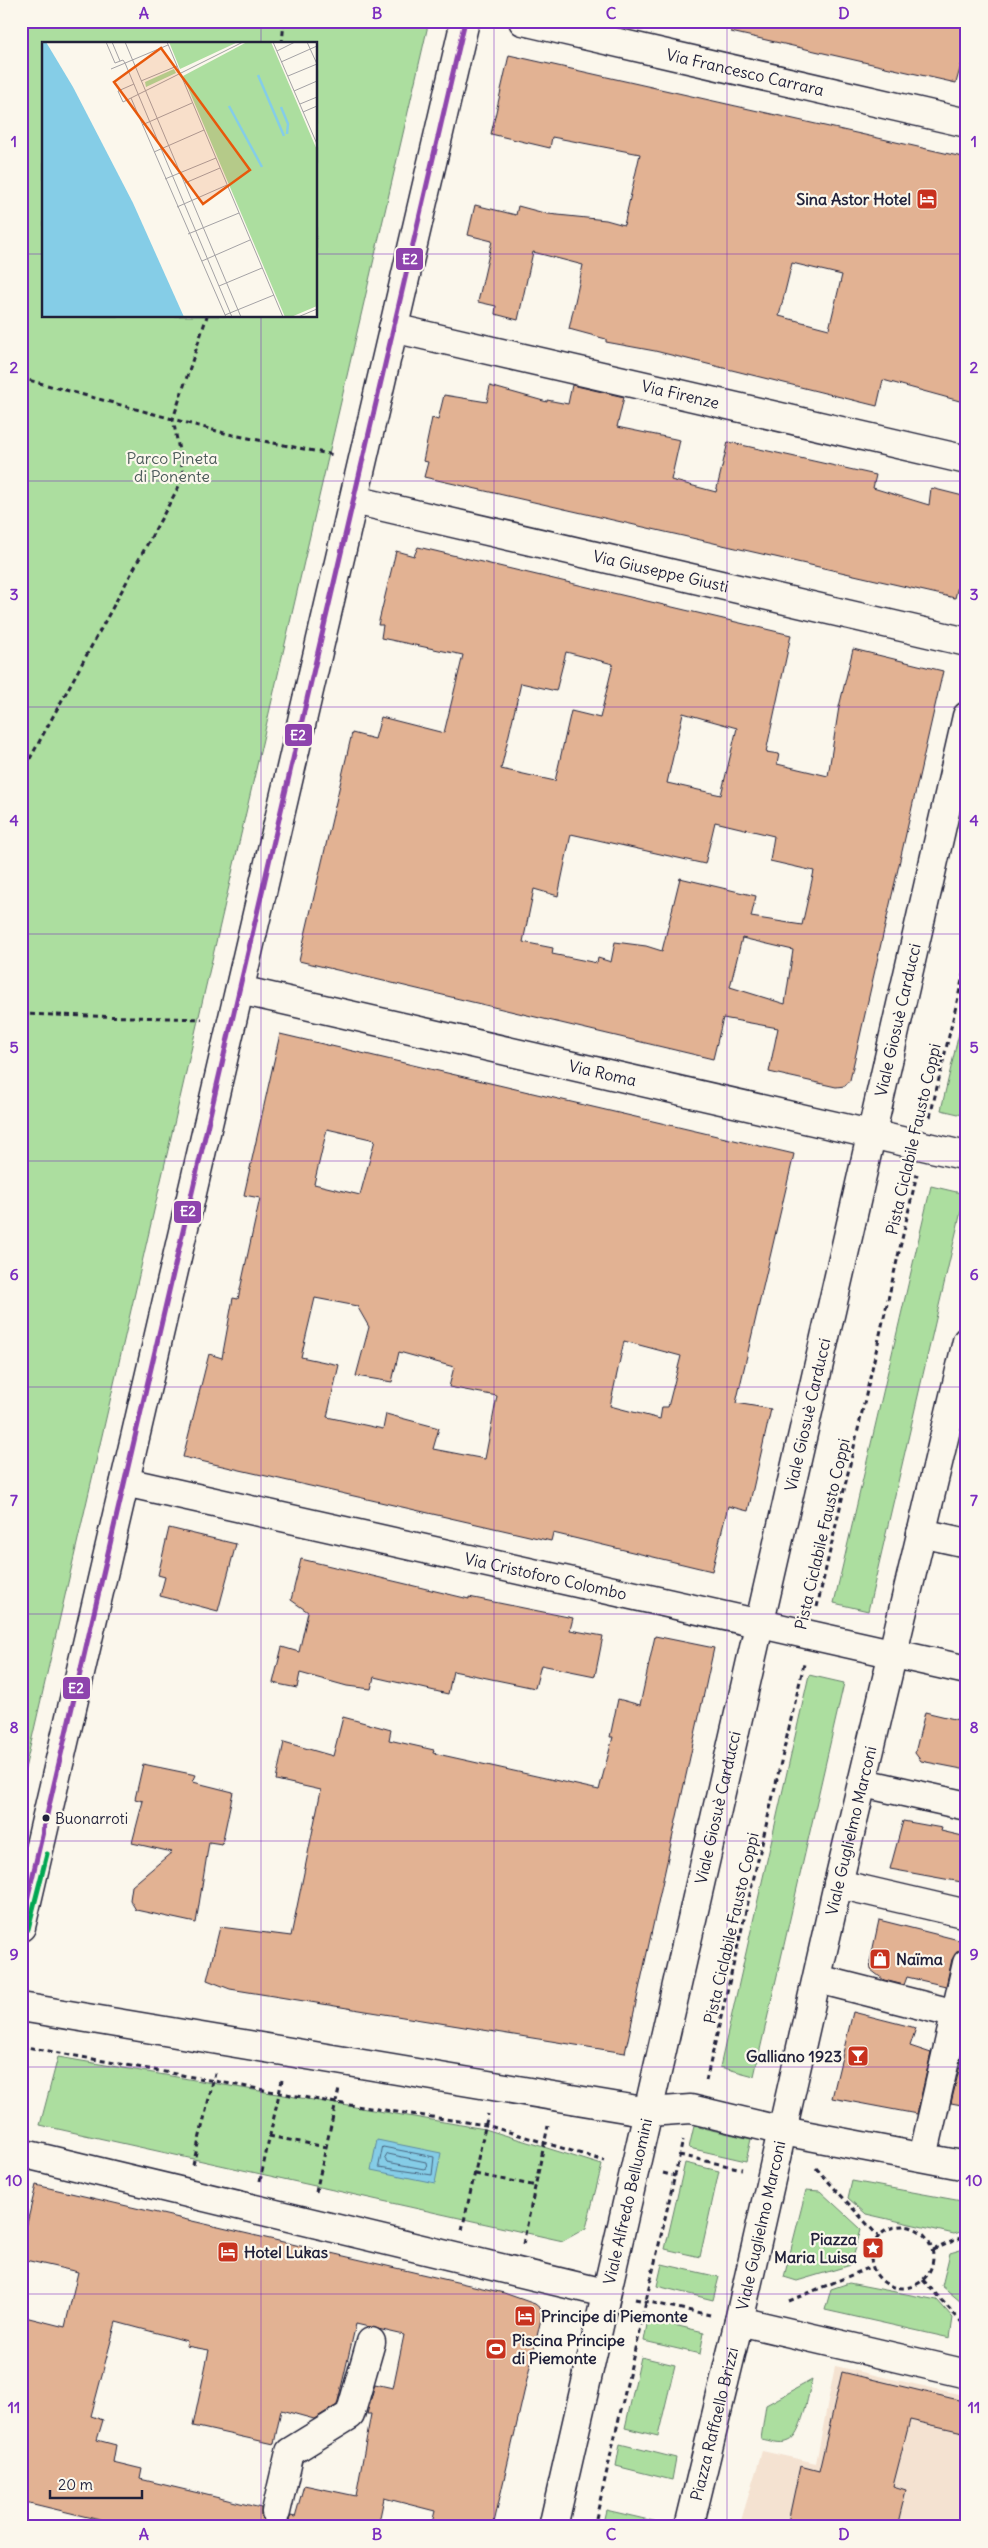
<svg xmlns="http://www.w3.org/2000/svg" width="988" height="2548" viewBox="0 0 988 2548" font-family="Delius,sans-serif">
	<style>
		.built { fill: #f4e2d1 }
		.green { fill: #acde9f; stroke: #67806d; fill-rule: evenodd }
		.water { fill: #85cde7; stroke: #5d89a2 }
		.lines { fill: none; stroke-linecap: round; stroke-linejoin: round }
		.shore { stroke: #4a6680; stroke-width: 1 }
		.building { fill: #e2b293; stroke: #22223b; fill-rule: evenodd }
		.minor-casing { stroke: #22223b; stroke-width: 31 }
		.path { stroke: #22223b; stroke-width: 3; stroke-dasharray: 5 4; stroke-linecap: butt }
		.minor { stroke: #fbf7ec; stroke-width: 28 }
		.bus-1-casing { stroke: #fbf7ec; stroke-width: 9 }
		.bus-2-casing { stroke: #fbf7ec; stroke-width: 9 }
		.bus-1 { stroke: #8e44ad; stroke-width: 5 }
		.bus-2 { stroke: #00a651; stroke-width: 5 }
		.grid { fill: none; stroke: #7b2cbf; stroke-width: 1; stroke-opacity: 0.55 }
		.bus-dot { fill: #22223b; stroke: #fbf7ec; stroke-width: 2 }
		.labels { text-anchor: middle; dominant-baseline: central; stroke-width: 4.5; stroke-linejoin: round; paint-order: stroke }
		.bus-label { font-size: 15px; fill: #22223b; stroke: #fbf7ec; text-anchor: start }
		.street-label { font-size: 16px; fill: #22223b; stroke: #fbf7ec }
		.poi-label { font-size: 16px; font-weight: bold; fill: #22223b; stroke: #fbf7ec; text-anchor: start }
		.park-label { font-size: 16px; fill: #4b5a59; stroke: #fbf7ec }
		.inset-river { fill: none; stroke: #85cde7; stroke-width: 2.5 }
		.inset-road { fill: none; stroke: #a4a2a5; stroke-width: 1 }
		.view { fill: #e8590c; fill-opacity: 0.15; stroke: #e8590c; stroke-width: 2.5 }
		.inset-edge { fill: none; stroke: #22223b; stroke-width: 2.5 }
		.line-badge { stroke: #fbf7ec; stroke-width: 2 }
		.badge-label { font-size: 14px; text-anchor: middle; font-weight: bold; fill: #fff }
		.neatline { fill: none; stroke: #7b2cbf; stroke-width: 2 }
		.grid-label { font-size: 16px; text-anchor: middle; font-weight: bold; fill: #7b2cbf }
	</style>
	<rect width="100%" height="100%" fill="#fbf7ec"/>
	<filter id="ink" filterUnits="userSpaceOnUse"><feTurbulence type="fractalNoise" baseFrequency=".02" numOctaves="2"/><feDisplacementMap in="SourceGraphic" scale="10" xChannelSelector="R" yChannelSelector="G"/><feConvolveMatrix kernelMatrix="1 2 1 2 8 2 1 2 1" color-interpolation-filters="sRGB"/></filter>
	<g filter="url(#ink)">
		<!-- built -->
		<path class="built" d="M835 2366 967 2396V2527H739L762 2451 816 2463Z"/>
		<!-- green -->
		<path class="green" d="M21 21H429L21 1786ZM44 44H316V316H44Z
			M967 999V1116L941 1110Z
			M931 1186 965 1194 868 1611 834 1603Z
			M809 1675 844 1683 754 2076 720 2067Z
			M58 2057 485 2129 602 2165 586 2228 563 2241 40 2125Z
			M694 2126 751 2139 746 2161 689 2148Z
			M685 2163 719 2171 700 2257 665 2249Z
			M852 2181 967 2202V2230L954 2234 866 2214 848 2198Z
			M806 2190 820 2191 861 2229 851 2265 797 2281 784 2277Z
			M967 2248V2307L942 2286 950 2253Z
			M662 2264 719 2277 713 2300 657 2286Z
			M849 2283 937 2300 953 2318 950 2338 825 2310 831 2289Z
			M648 2319 704 2332 700 2354 644 2341Z
			M641 2357 675 2365 658 2436 625 2428Z
			M812 2380C808 2394 802 2436 788 2441 780 2445 769 2440 761 2439L766 2405Z
			M620 2444 676 2458 672 2480 616 2466Z
			M606 2510 662 2523V2527H602Z"/>
		<!-- water -->
		<path class="water" d="M377 2140 441 2153 435 2183 371 2170Z"/>
		<g class="lines">
			<!-- shore -->
			<path class="shore" d="M383 2147 434 2157 432 2175 379 2167Z
				M388 2154 426 2162 427 2168 424 2169 387 2162 385 2159Z"/>
		</g>
		<!-- building -->
		<path class="building" d="M732 21H967V67L961 65 956 83 731 32Z
			M509 55 967 158V403L883 380 877 406 655 351 606 342V339L569 329 583 265 533 252 518 320 495 314 496 306 478 302 492 241 468 235 475 205 516 215 518 206 548 214 606 220 624 225 640 154 552 137 550 148 491 134ZM792 263 842 275 829 329 779 316Z
			M572 385 624 397 617 427 680 440 671 480 716 492 728 442 876 475 873 488 929 505 931 488 967 497V550L955 598 424 477 428 462 423 461 432 418 438 420 444 395 487 402 490 386 547 402V400L568 404Z
			M418 547 791 635 766 752 779 754 777 764 828 776 839 707 853 649 943 671 850 1080 845 1086 836 1087 769 1072 778 1028 723 1018 713 1059 299 961 352 733 375 739 381 717 444 733 463 655 381 638 383 625H378L396 551 414 556ZM566 652 613 664 600 718 571 711 555 781 501 769 521 683 556 691ZM683 713 737 728 721 795 667 783ZM715 822 774 836 770 861 814 871 802 925 751 917 756 896 680 878 662 951 646 946 615 942 611 962 598 958 597 963 552 954 553 948 523 942 534 889 558 896 571 834 705 864ZM742 938 793 950 785 1004 730 987Z
			M280 1034 794 1154 736 1403 771 1409 748 1511 728 1506 712 1571 553 1533 551 1541 183 1457 209 1354 222 1358 233 1298 238 1299 260 1198 244 1195ZM327 1129 375 1140 360 1195 314 1184ZM315 1298 357 1306 369 1327 356 1376 392 1382 399 1352 454 1367 449 1387 497 1396 485 1459 433 1449 439 1428 386 1414 383 1429 327 1417 339 1365 301 1357ZM624 1341 681 1356 668 1407H662L660 1419 610 1406Z
			M169 1528 236 1544 218 1611 160 1596 165 1577 158 1575Z
			M301 1559 469 1599V1597L573 1618 570 1630 603 1636 595 1676 541 1665 535 1688 453 1671 448 1694 374 1677 371 1689 347 1686 300 1673 297 1688 273 1683 282 1647 299 1652 308 1612 291 1600Z
			M655 1636 714 1648 625 2053 230 1989 207 1980 220 1927 291 1936 321 1790 276 1780 284 1742 333 1756 343 1717 391 1730 389 1740 434 1750 433 1753 599 1790 613 1737H610L618 1699 640 1705Z
			M925 1712 967 1722V1770L921 1761 915 1753Z
			M143 1764 196 1775 193 1782 233 1792 222 1844 209 1842 196 1923 136 1910 130 1900 132 1886 172 1852 132 1843 143 1801 135 1799Z
			M903 1821 942 1828 941 1831 967 1837V1883L890 1869Z
			M879 1920 963 1941 961 1949 952 1959 946 1986 907 1977 904 1985 884 1980 871 1970 870 1962Z
			M853 2012 916 2028 910 2046 931 2053 917 2114 832 2098Z
			M960 2066 967 2067V2106L951 2103Z
			M36 2185 504 2293 535 2304 541 2309V2319L493 2527H431L435 2511 384 2498 378 2527H281L288 2522 291 2516 295 2517 304 2485 356 2496 371 2414H367L375 2384 393 2388 404 2335 356 2324 337 2405 314 2419 281 2410 274 2444 193 2426 209 2350 186 2346 187 2341 116 2322 91 2416 103 2420 97 2440 116 2445 113 2462 142 2469 140 2479 261 2508V2517L271 2527H129L21 2501V2316L65 2327 78 2272 21 2259V2249Z
			M842 2372 967 2402V2433L910 2420 893 2486 906 2490 897 2527H787L800 2466 819 2471Z"/>
		<g class="lines">
			<!-- minor casing -->
			<g class="minor-casing">
				<g id="minor">
					<path id="s1" d="M523 21 967 123"/>
					<path id="s2" d="M393 328 967 460"/>
					<path id="s3" d="M354 500 967 642"/>
					<path id="s4" d="M240 990 967 1156"/>
					<path id="s5" d="M125 1482 967 1670"/>
					<path d="M921 1533 967 1543"/>
					<path d="M864 1783 967 1806"/>
					<path d="M838 1884 967 1914"/>
					<path d="M21 1927 465 21"/>
					<path d="M818 1979 956 2014"/>
					<path d="M21 2007 649 2112 691 2109 783 2131 967 2166"/>
					<path d="M21 2153 605 2293"/>
					<path d="M923 2157 967 1963"/>
					<path d="M739 2321 967 2374"/>
					<path d="M276 2512 290 2452 350 2415 371 2342"/>
					<path id="s6" d="M553 2527 967 716"/>
					<path id="s7" d="M689 2527 739 2321 838 1884 967 1341"/>
				</g>
			</g>
			<!-- path -->
			<path class="path" d="M282 44 284 21
				M21 378 228 434 334 455
				M21 775 184 477 173 419 207 316
				M21 1014 202 1019
				M930 1117 967 959
				M817 1607 917 1174
				M21 2046 336 2103 486 2125 605 2161
				M706 2081 804 1664
				M269 2136 326 2147
				M679 2155 742 2169
				M193 2165 216 2069
				M816 2168 878 2236
				M663 2173 675 2176
				M475 2174 537 2186
				M260 2181 282 2080
				M316 2192 339 2089
				M871 2257a31 31 0 1 1 62 0a31 31 0 1 1-62 0Z
				M462 2230 488 2114
				M523 2244 548 2126
				M933 2250 967 2235
				M923 2280 967 2328
				M635 2299 710 2315
				M789 2301 871 2267
				M594 2527 683 2140"/>
			<!-- minor -->
			<use href="#minor" class="minor"/>
			<!-- bus-1 casing -->
			<g class="bus-1-casing">
				<path id="bus-1" d="M21 1926 465 21"/>
			</g>
			<!-- bus-2 casing -->
			<g class="bus-2-casing">
				<path id="bus-2" d="M28 1929 47 1854"/>
			</g>
			<!-- bus-1 -->
			<use href="#bus-1" class="bus-1"/>
			<!-- bus-2 -->
			<use href="#bus-2" class="bus-2"/>
		</g>
	</g>
	<!-- grid -->
	<path class="grid" d="M261 21V44M494 21V2527M727 21V2527M21 254H44M316 254H967M261 316V2527M21 481H967M21 707H967M21 934H967M21 1161H967M21 1387H967M21 1614H967M21 1841H967M21 2067H967M21 2294H967"/>
	<!-- icons -->
	<defs>
		<g id="hotel-square" transform="scale(1.125)"><rect x="-9" y="-9" width="18" height="18" rx="4" fill="#c8321e" stroke="#fbf7ec"/><path d="M-6-4.5h1.5V1H6V5H4.5V3h-9V5H-6ZM-4 0a1.8 1.8 0 1 1 3.6 0ZM.5 0V-2.5h3Q6-2.5 6 0Z" fill="#fff"/></g>
		<g id="shop-square" transform="scale(1.125)"><rect x="-9" y="-9" width="18" height="18" rx="4" fill="#c8321e" stroke="#fbf7ec"/><path d="M-5-2.5h2.3a2.7 3.5 0 0 1 5.4 0H5L5.5 6h-11ZM-1.5-2.5h3a1.5 2.3 0 0 0-3 0Z" fill="#fff"/></g>
		<g id="bar-square" transform="scale(1.125)"><rect x="-9" y="-9" width="18" height="18" rx="4" fill="#c8321e" stroke="#fbf7ec"/><path d="M-6-5H6L.8 .8V4.5H3.5V6h-7V4.5H-.8V.8Z" fill="#fff"/></g>
		<g id="sight-square" transform="scale(1.125)"><rect x="-9" y="-9" width="18" height="18" rx="4" fill="#c8321e" stroke="#fbf7ec"/><path d="M0-6L1.8-2.2L6-1.7L2.9 1.2L3.7 5.4L0 3.3L-3.7 5.4L-2.9 1.2L-6-1.7L-1.8-2.2Z" fill="#fff"/></g>
		<g id="stadium-square" transform="scale(1.125)"><rect x="-9" y="-9" width="18" height="18" rx="4" fill="#c8321e" stroke="#fbf7ec"/><path d="M0-5a6.5 5 0 1 0 0 10a6.5 5 0 1 0 0-10ZM-3.5-1.8h7v3.6h-7Z" fill="#fff"/></g>
	</defs>
	<g fill-rule="evenodd">
		<use href="#hotel-square" x="927" y="199"/>
		<use href="#shop-square" x="880" y="1959"/>
		<use href="#bar-square" x="858" y="2056"/>
		<use href="#sight-square" x="873" y="2248"/>
		<use href="#hotel-square" x="228" y="2252"/>
		<use href="#hotel-square" x="525" y="2316"/>
		<use href="#stadium-square" x="496" y="2349"/>
	</g>
	<!-- markers -->
	<circle class="bus-dot" cx="46" cy="1818" r="4.5"/>
	<g class="labels">
		<!-- bus labels -->
		<g class="bus-label">
			<text x="55" y="1818">Buonarroti</text>
		</g>
		<!-- street labels -->
		<g class="street-label">
			<text stroke="none"><textPath href="#s1" startOffset="228">Via Francesco Carrara</textPath></text>
			<text stroke="none"><textPath href="#s2" startOffset="295">Via Firenze</textPath></text>
			<text stroke="none"><textPath href="#s3" startOffset="315">Via Giuseppe Giusti</textPath></text>
			<text stroke="none"><textPath href="#s6" startOffset="1546">Viale Giosuè Carducci</textPath></text>
			<text stroke="none"><textPath href="#s4" startOffset="372">Via Roma</textPath></text>
			<text transform="translate(913 1139) rotate(-77)">Pista Ciclabile Fausto Coppi</text>
			<text stroke="none"><textPath href="#s6" startOffset="1141">Viale Giosuè Carducci</textPath></text>
			<text transform="translate(822 1534) rotate(-77)">Pista Ciclabile Fausto Coppi</text>
			<text stroke="none"><textPath href="#s5" startOffset="431">Via Cristoforo Colombo</textPath></text>
			<text stroke="none"><textPath href="#s6" startOffset="738">Viale Giosuè Carducci</textPath></text>
			<text stroke="none"><textPath href="#s7" startOffset="715">Viale Guglielmo Marconi</textPath></text>
			<text transform="translate(731 1928) rotate(-77)">Pista Ciclabile Fausto Coppi</text>
			<text stroke="none"><textPath href="#s6" startOffset="334">Viale Alfredo Belluomini</textPath></text>
			<text stroke="none"><textPath href="#s7" startOffset="310">Viale Guglielmo Marconi</textPath></text>
			<text stroke="none"><textPath href="#s7" startOffset="106">Piazza Raffaello Brizzi</textPath></text>
		</g>
		<!-- poi labels -->
		<g class="poi-label">
			<text x="911" y="199" text-anchor="end">Sina Astor Hotel</text>
			<text x="896" y="1959">Naïma</text>
			<text x="842" y="2056" text-anchor="end">Galliano 1923</text>
			<text x="857" y="2239" text-anchor="end">Piazza<tspan x="857" dy="18">Maria Luisa</tspan></text>
			<text x="244" y="2252">Hotel Lukas</text>
			<text x="541" y="2316">Principe di Piemonte</text>
			<text x="512" y="2340">Piscina Principe<tspan x="512" dy="18">di Piemonte</tspan></text>
		</g>
		<!-- park labels -->
		<g class="park-label">
			<text x="172" y="458">Parco Pineta<tspan x="172" dy="18">di Ponente</tspan></text>
		</g>
	</g>
	<!-- overview -->
	<g transform="translate(42 42)">
		<rect width="275" height="275" fill="#fbf7ec"/>
		<path d="M127 0H196L138 27ZM205 0H229L275 108V264L249 275H243L141 34ZM132 27 134 31 104 45 103 40Z" fill="#acde9f"/>
		<path d="M0 0H4L31 45 91 161 142 275H0Z" fill="#85cde7"/>
		<path class="inset-river" d="M216 33 242 94M187 64 220 125M239 65 246 82 245 92"/>
		<path class="inset-road" d="M64 0 73 21 81 18 83 21 190 275M70 0 78 19M83 0 199 275M125 0 241 275M231 0 275 102M265 0 275 22M235 9 253 0M239 20 275 4M69 27 126 3M246 34 275 22M99 39 135 24M92 42 76 49 81 60 201 0M252 49 275 39M89 56 184 275M258 62 275 55M261 70 275 64M100 83 150 61M112 110 162 88M123 137 174 116M143 141 178 126M135 165 185 143M146 192 197 171M160 219 208 198M177 244 220 226M183 273 232 253M256 275 275 267"/>
		<path class="view" d="M119 6 208 128 161 162 72 40Z"/>
		<rect width="275" height="275" class="inset-edge"/>
	</g>
	<g class="line-badge">
		<rect x="395" y="247" width="29" height="24" rx="5" fill="#8e44ad"/>
		<rect x="284" y="723" width="29" height="24" rx="5" fill="#8e44ad"/>
		<rect x="173" y="1200" width="29" height="24" rx="5" fill="#8e44ad"/>
		<rect x="62" y="1676" width="29" height="24" rx="5" fill="#8e44ad"/>
	</g>
	<g class="badge-label">
		<text x="410" y="264">E2</text>
		<text x="298" y="740">E2</text>
		<text x="188" y="1216">E2</text>
		<text x="76" y="1693">E2</text>
	</g>
	<!-- margin -->
	<rect width="988" height="2548" fill="none" stroke="#fbf7ec" stroke-width="55"/>
	<!-- scale -->
	<path d="M50 2490v8h92v-8" fill="none" stroke="#22223b" stroke-width="2.5"/>
	<text x="58" y="2490" font-size="15" fill="#22223b" stroke="#fbf7ec" stroke-width="4" paint-order="stroke">20 m</text>
	<rect x="28" y="28" width="932" height="2492" class="neatline"/>
	<g class="grid-label">
		<text x="144" y="19">A</text>
		<text x="377" y="19">B</text>
		<text x="611" y="19">C</text>
		<text x="844" y="19">D</text>
		<text x="14" y="147">1</text>
		<text x="974" y="147">1</text>
		<text x="14" y="373">2</text>
		<text x="974" y="373">2</text>
		<text x="14" y="600">3</text>
		<text x="974" y="600">3</text>
		<text x="14" y="826">4</text>
		<text x="974" y="826">4</text>
		<text x="14" y="1053">5</text>
		<text x="974" y="1053">5</text>
		<text x="14" y="1280">6</text>
		<text x="974" y="1280">6</text>
		<text x="14" y="1506">7</text>
		<text x="974" y="1506">7</text>
		<text x="14" y="1733">8</text>
		<text x="974" y="1733">8</text>
		<text x="14" y="1960">9</text>
		<text x="974" y="1960">9</text>
		<text x="14" y="2186">10</text>
		<text x="974" y="2186">10</text>
		<text x="14" y="2413">11</text>
		<text x="974" y="2413">11</text>
		<text x="144" y="2540">A</text>
		<text x="377" y="2540">B</text>
		<text x="611" y="2540">C</text>
		<text x="844" y="2540">D</text>
	</g>
</svg>
